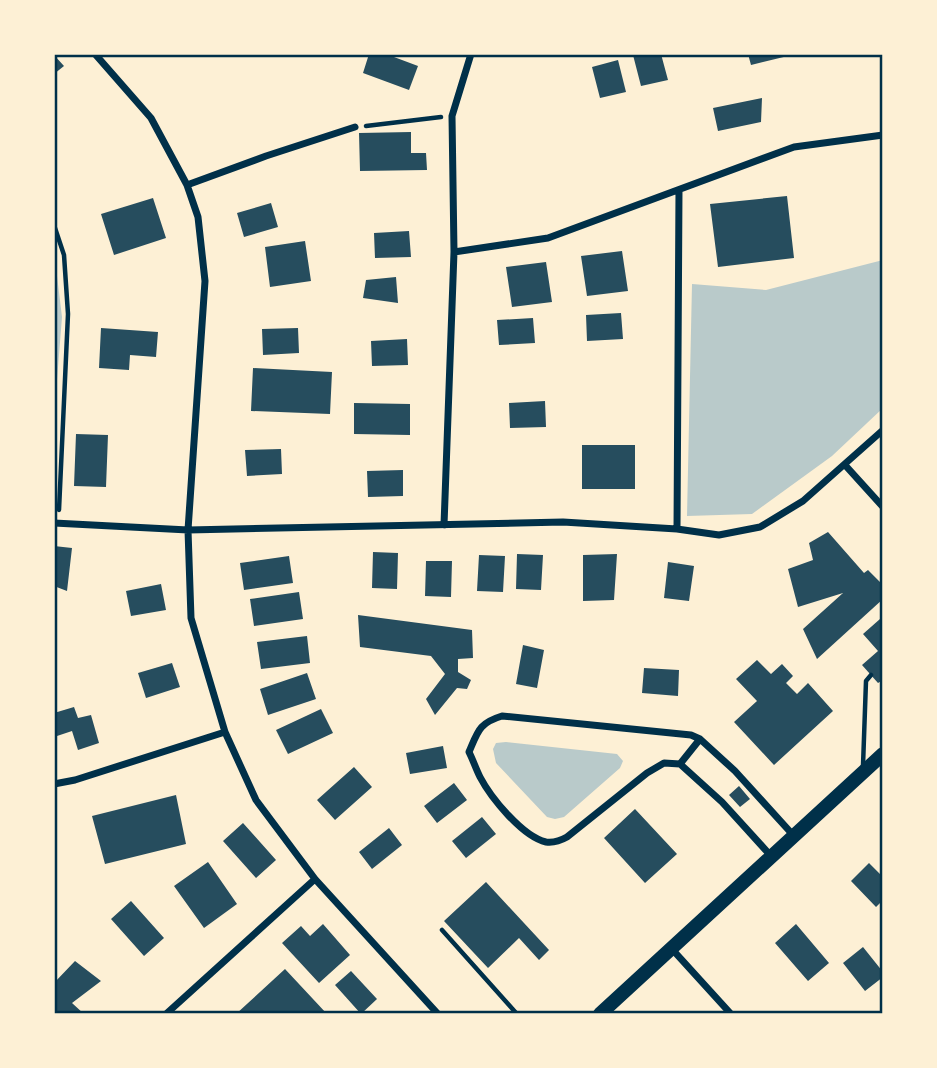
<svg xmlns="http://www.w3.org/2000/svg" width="937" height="1068" viewBox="0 0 937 1068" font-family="'Golos Text',sans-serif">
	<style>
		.green { fill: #b9caca }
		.building { fill: #264d5e }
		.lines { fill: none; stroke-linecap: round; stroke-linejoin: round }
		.path { stroke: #003049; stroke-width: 4.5 }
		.service { stroke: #003049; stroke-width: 4.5 }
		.minor { stroke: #003049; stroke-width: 7 }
		.primary { stroke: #003049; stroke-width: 14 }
		.neatline { fill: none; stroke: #003049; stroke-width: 2.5 }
	</style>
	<rect width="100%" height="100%" fill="#fdf0d5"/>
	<!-- green -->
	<path class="green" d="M54 251 62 317 55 405H54Z
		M883 260V408L832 456 752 514 687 516 692 284 766 290Z
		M506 742 617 754 623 761 620 768 564 817 555 819 547 817 496 763 493 749 496 743Z"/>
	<!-- building -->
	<path class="building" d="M369 54H386L418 66 409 90 363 73Z
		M635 54H661L668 80 641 86 633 55Z
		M748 54H792V55L751 65Z
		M54 55 64 66 54 74Z
		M618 60 626 92 600 98 592 67Z
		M762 98 761 122 718 131 713 108Z
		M411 132V153H426L427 170 360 171 359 133Z
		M787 196 794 258 718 267 710 204Z
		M153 198 166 238 114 255 101 214Z
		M271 203 278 227 244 237 237 213Z
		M409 231 411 257 375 258 374 233Z
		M305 241 311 281 270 287 265 247Z
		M622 251 628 291 587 296 581 256Z
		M546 262 552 302 512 307 506 267Z
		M396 277 398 303 363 298 366 280Z
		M621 313 623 339 587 341 586 315Z
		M533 318 535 343 499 345 497 320Z
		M101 328 158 332 156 357 130 355 129 370 99 368Z
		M298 328 299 353 263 355 262 329Z
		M407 339 408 365 372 366 371 341Z
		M253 368 332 372 330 414 251 411Z
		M545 401 546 427 510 428 509 403Z
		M354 403 410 404V435L354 434Z
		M76 434 108 435 106 487 74 486Z
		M582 445H635V489H582Z
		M281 449 282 474 247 476 245 450Z
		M403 470V496L368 497 367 471Z
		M828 532 864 573 868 570 883 585V599L817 659 803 629 843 593 798 607 788 569 813 560 809 543Z
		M54 546 72 548 67 591 54 586Z
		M373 552 398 553 397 589 372 588Z
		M517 554 543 555 541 590 516 589Z
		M617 554 614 600 583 601V555Z
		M479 555 505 556 503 592 477 591Z
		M289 556 293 583 244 590 240 563Z
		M426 561H452L451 597 425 596Z
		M668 562 694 566 689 601 664 598Z
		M161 584 166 610 131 616 126 591Z
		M299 592 303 619 254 626 250 599Z
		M358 615 472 630 473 658 458 659V672L471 680 467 689 457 688 435 715 426 699 445 674 431 656 360 647Z
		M880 619 883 622V680L878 683 862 665 878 651 863 634Z
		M307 636 310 663 261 669 257 642Z
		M523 645 544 650 537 688 516 684Z
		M757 660 771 674 782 664 793 676 786 683 797 694 808 683 833 711 774 765 734 722 757 701 736 679Z
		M172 663 180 687 146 698 138 673Z
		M644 668 679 670 678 696 642 693Z
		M307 673 316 699 268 715 260 689Z
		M74 707 78 718 91 715 99 743 78 750 72 731 54 737V713Z
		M321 709 333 733 288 754 276 730Z
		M443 746 447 768 410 774 406 753Z
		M354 767 372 787 335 820 317 800Z
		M454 783 467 800 437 823 424 806Z
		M739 786 750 799 740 807 729 795Z
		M176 795 186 844 105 864 92 816Z
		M635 809 677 854 645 883 604 838Z
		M482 817 496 834 466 858 452 841Z
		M243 823 276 860 256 878 223 841Z
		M389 828 402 845 372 869 359 852Z
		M208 862 237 904 204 928 174 886Z
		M869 863 883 877V900L876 907 851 881Z
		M486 882 549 950 539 960 519 938 488 968 444 921Z
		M131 901 164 938 144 956 111 919Z
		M323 924 350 955 319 983 282 943 301 926 310 936Z
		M796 924 829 963 808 981 775 943Z
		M863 947 883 972V977L865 991 843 963Z
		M75 961 101 981 72 1003 84 1014H54V983Z
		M285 969 327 1014H236Z
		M351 971 377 999 361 1014 335 985Z"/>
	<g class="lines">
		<!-- path -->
		<path class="path" d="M366 126 441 117
			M54 225 64 255 68 314 59 510"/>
		<!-- service -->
		<path class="service" d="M863 766 866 681 871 675
			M442 930 517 1014"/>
		<!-- minor -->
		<path class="minor" d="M95 54 151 118 187 185 198 217 205 281 188 530 191 618 225 732 256 800 315 879 438 1014
			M187 185 266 156 355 127
			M454 252 548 238 794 147 883 135
			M845 465 883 507
			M54 523 188 530 563 522 677 529 719 535 760 527 803 501 883 430
			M444 525 454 252 452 116 471 54
			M677 529 679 190
			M680 764 700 739
			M54 784 75 780 225 732
			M771 856 722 802 680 764 664 763 647 773 567 837C560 841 554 843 546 842 523 837 491 798 480 777 476 769 473 760 469 752 478 731 479 723 502 716L691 735 700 739 735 771 794 836
			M671 948 731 1014
			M166 1014 315 879"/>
		<!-- primary -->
		<path class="primary" d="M600 1014 883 754"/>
	</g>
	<!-- border -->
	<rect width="937" height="1068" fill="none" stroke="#fdf0d5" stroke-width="112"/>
	<rect x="56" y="56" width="825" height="956" class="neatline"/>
</svg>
